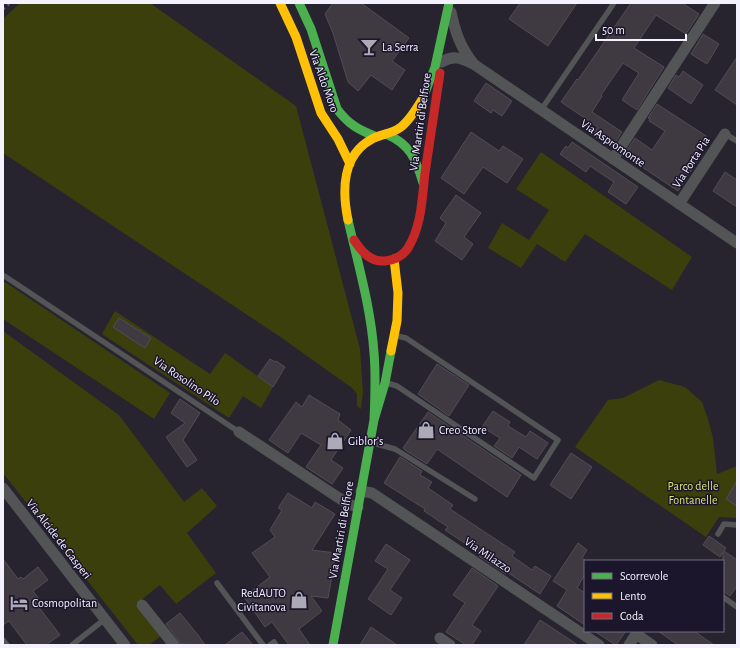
<svg xmlns="http://www.w3.org/2000/svg" width="740" height="648" viewBox="0 0 740 648" font-family="'Alegreya Sans',sans-serif">
	<style>
		.green { fill: #3b3f0c }
		.building { fill: #3f3942; stroke: #524c55 }
		.lines { fill: none; stroke-linecap: round; stroke-linejoin: round }
		.lane { stroke: #535455; stroke-width: 5.5 }
		.street { stroke: #535455; stroke-width: 11 }
		.fast { stroke: #4caf50; stroke-width: 9 }
		.slow { stroke: #ffc107; stroke-width: 9 }
		.jam { stroke: #c62828; stroke-width: 9 }
		.rail { stroke: #5d5d60; stroke-width: 3; stroke-dasharray: 2 4; stroke-linecap: butt }
		.labels { text-anchor: middle; dominant-baseline: central; stroke-width: 3; stroke-linejoin: round; paint-order: stroke }
		.poi-label { font-size: 12px; fill: #f5f2ff; stroke: #1b162b; text-anchor: start }
		.street-label { font-size: 12px; fill: #f5f2ff; stroke: #1b162b }
		.park-label { font-size: 12px; fill: #d6e271; stroke: #1b162b }
	</style>
	<rect width="100%" height="100%" fill="#272430"/>
	<!-- green -->
	<path class="green" d="M20 3H150L296 106 360 349 363 392 361 409 357 406V394L352 388 279 336 3 153V19Z
		M541 152 692 257 672 290 585 234 565 262 537 244 521 268 488 248 502 223 529 240 549 210 516 189Z
		M5 282 170 393 154 419 3 319V285Z
		M115 311 210 374 225 353 273 387 261 408 243 396 229 418 102 334Z
		M3 331 119 415 184 502 202 488 217 506 187 533 216 573 176 604 160 585 136 604 161 636 149 645H138L3 473Z
		M659 380 685 387 702 402 708 419 713 438 717 474 737 466V518L719 517 706 537 575 447 608 400 623 398Z"/>
	<!-- building -->
	<path class="building" d="M333 3H361L409 38 392 61 405 70 392 90 371 75 358 91 348 82 333 33 325 14Z
		M520 3H577L548 46 509 19Z
		M631 3H682L699 14 686 34 656 15 634 48 664 67 637 110 622 100 639 73 623 63 601 95 602 96 592 112 622 132 612 147 593 135 598 127 561 102 577 79 578 80Z
		M703 34 719 44 707 64 691 54Z
		M737 57V105L715 90Z
		M683 71 703 85 691 104 668 88 676 75 679 77Z
		M486 83 512 101 502 116 493 110 491 113 474 101Z
		M657 104 706 136 692 158 697 161 678 191 624 155 635 138 652 150 665 131 649 121 650 119 648 118Z
		M471 132 499 151 503 146 523 159 507 183 483 167 464 194 441 178Z
		M572 142 638 187 626 204 608 192 614 182 590 166 586 172 560 154 566 146 568 148Z
		M725 172 737 180V207L713 191Z
		M456 195 481 213 464 237 473 244 462 260 435 241 446 223 440 218Z
		M119 318 151 338 145 348 113 327Z
		M270 359 275 362 276 361 285 367 273 387 258 376Z
		M437 364 469 385 449 416 418 394Z
		M309 395 340 414 338 420 351 430 331 460 343 468 332 484 306 467 321 445 301 433 288 453 269 440 296 402 302 407Z
		M180 399 200 413 183 440 197 460 187 467 166 437 185 423 171 413Z
		M493 411 510 422 508 426 526 437 530 431 548 443 537 459 519 447 512 458 494 446 500 438 482 427Z
		M428 412 521 475 507 497 437 449 427 464 405 450 403 448Z
		M571 453 592 467 571 499 550 485Z
		M400 457 422 471 420 475 432 482 428 488 453 505 450 509 515 552 512 556 532 570 535 566 551 576 540 594 507 572 506 574 479 556 481 554 445 530 448 527 424 511 425 509 384 483Z
		M737 481V506L726 499Z
		M288 493 312 508 315 502 335 514 312 550 336 553 328 598 311 596 322 611 299 629 310 645H289L272 622 265 627 244 597 270 577 252 553 275 537 270 530 282 510 278 508Z
		M709 536 726 548 724 551 737 560V586L730 596 723 591V552L720 557 703 545Z
		M578 543 587 550 582 558 585 560V574L577 588 585 593V625L557 606 567 590 553 581Z
		M386 544 410 560 390 590 402 598 391 615 368 599 388 569 375 561Z
		M3 559 18 579 21 577 23 579 38 567 48 580 33 591 39 599 35 602 60 635 46 645H27L9 621 3 625Z
		M472 568 498 586 472 625 481 631 472 645H466L446 632 465 603 453 595Z
		M180 613 198 635 205 645 181 644 166 624Z
		M540 620 578 645H524Z
		M371 627 397 645H360Z
		M594 631H626L616 645Z
		M658 631H694L714 645H678Z
		M242 632 253 645H225Z"/>
	<g class="lines">
		<!-- lane -->
		<path class="lane" d="M541 110 614 3
			M725 134 737 141
			M3 275 239 432
			M387 383 397 386 534 478 558 440 406 338 397 336
			M373 443 395 449 475 499
			M718 534 724 524 737 525
			M217 583 263 645
			M723 597 737 607
			M3 640 7 645
			M72 645 105 619
			M270 645 274 642 276 645"/>
		<!-- street -->
		<path class="street" d="M451 12C455 31 460 47 473 63
			M442 62C454 54 463 59 475 65L737 243
			M613 159 715 3
			M679 204 725 134
			M239 432 348 504 358 507
			M3 488 125 645
			M361 491 372 493 599 645
			M142 605 174 645
			M636 634 652 645
			M440 638 450 645
			M629 645 638 631"/>
		<!-- fast -->
		<path class="fast" d="M299 3 311 29 337 109C349 125 359 130 377 137
			M423 98 435 67 449 3
			M386 134C410 144 416 159 423 183
			M348 220C358 264 371 308 374 353 376 375 375 398 374 420
			M333 645 374 420 385 383 391 351"/>
		<!-- slow -->
		<path class="slow" d="M280 3 296 37 321 113 338 139 350 164
			M348 220C342 191 342 155 372 139 381 134 392 134 401 127 410 120 417 108 423 98
			M391 351 397 321 398 293 394 259"/>
		<!-- jam -->
		<path class="jam" d="M354 240C362 252 370 262 385 261 395 260 403 256 408 248 422 225 422 198 425 173 430 140 435 106 440 73"/>
		<!-- rail -->
		<path class="rail" d="M3 9 10 3"/>
	</g>
	<!-- icons -->
	<defs>
		<g id="bar-bare" transform="scale(1.38)"><path d="M-6-5H6L.8 .8V4.5H3.5V6h-7V4.5H-.8V.8Z" fill="#adaab7" stroke="#1b162b" stroke-width="2.5" paint-order="stroke"/></g>
		<g id="shop-bare" transform="scale(1.38)"><path d="M-5-2.5h2.3a2.7 3.5 0 0 1 5.4 0H5L5.5 6h-11ZM-1.5-2.5h3a1.5 2.3 0 0 0-3 0Z" fill="#adaab7" stroke="#1b162b" stroke-width="2.5" paint-order="stroke"/></g>
		<g id="hotel-bare" transform="scale(1.38)"><path d="M-6-4.5h1.5V1H6V5H4.5V3h-9V5H-6ZM-4 0a1.8 1.8 0 1 1 3.6 0ZM.5 0V-2.5h3Q6-2.5 6 0Z" fill="#adaab7" stroke="#1b162b" stroke-width="2.5" paint-order="stroke"/></g>
	</defs>
	<g fill-rule="evenodd">
		<use href="#bar-bare" x="369" y="47"/>
		<use href="#shop-bare" x="426" y="430"/>
		<use href="#shop-bare" x="335" y="441"/>
		<use href="#shop-bare" x="299" y="600"/>
		<use href="#hotel-bare" x="19" y="603"/>
	</g>
	<g class="labels">
		<!-- poi labels -->
		<g class="poi-label">
			<text x="382" y="47">La Serra</text>
			<text x="439" y="430">Creo Store</text>
			<text x="348" y="441">Giblor's</text>
			<text x="286" y="593" text-anchor="end">RedAUTO<tspan x="286" dy="14">Civitanova</tspan></text>
			<text x="32" y="603">Cosmopolitan</text>
		</g>
		<!-- street labels -->
		<g class="street-label">
			<text transform="translate(324 81) rotate(70)">Via Aldo Moro</text>
			<text transform="translate(420 122) rotate(-82)">Via Martiri di Belfiore</text>
			<text transform="translate(613 143) rotate(34)">Via Aspromonte</text>
			<text transform="translate(691 162) rotate(-57)">Via Porta Pia</text>
			<text transform="translate(187 381) rotate(34)">Via Rosolino Pilo</text>
			<text transform="translate(341 530) rotate(-80)">Via Martiri di Belfiore</text>
			<text transform="translate(59 539) rotate(52)">Via Alcide de Gasperi</text>
			<text transform="translate(488 555) rotate(34)">Via Milazzo</text>
		</g>
		<!-- park labels -->
		<g class="park-label">
			<text x="693" y="486">Parco delle<tspan x="693" dy="14">Fontanelle</tspan></text>
		</g>
	</g>
	<!-- border -->
	<rect width="740" height="648" fill="none" stroke="#f5f2ff" stroke-width="8"/>
	<!-- legend -->
	<rect x="584" y="560" width="140" height="72" fill="#1b162b" stroke="#726e80"/>
	<rect x="592" y="573" width="20" height="6" fill="#4caf50" stroke="#726e80"/>
	<text x="620" y="580" font-size="12" fill="#f5f2ff">Scorrevole</text>
	<rect x="592" y="593" width="20" height="6" fill="#ffc107" stroke="#726e80"/>
	<text x="620" y="600" font-size="12" fill="#f5f2ff">Lento</text>
	<rect x="592" y="613" width="20" height="6" fill="#c62828" stroke="#726e80"/>
	<text x="620" y="620" font-size="12" fill="#f5f2ff">Coda</text>
	<!-- scale -->
	<path d="M596 34v6h90v-6" fill="none" stroke="#f5f2ff" stroke-width="2"/>
	<text x="602" y="34" font-size="12" fill="#f5f2ff" stroke="#1b162b" stroke-width="3" paint-order="stroke">50 m</text>
</svg>
